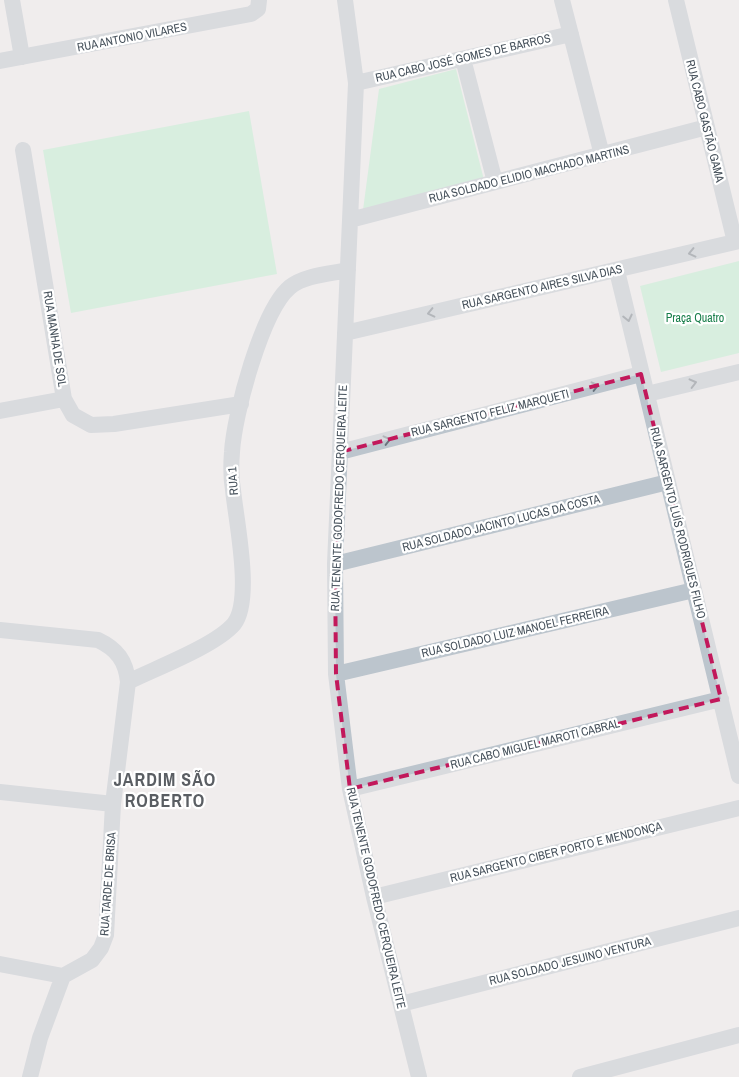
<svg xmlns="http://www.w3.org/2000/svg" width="739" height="1077" viewBox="0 0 739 1077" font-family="'Archivo Narrow',sans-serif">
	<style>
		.green { fill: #bbefcf }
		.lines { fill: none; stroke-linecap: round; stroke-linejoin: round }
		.street { stroke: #bcc5cd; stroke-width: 16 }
		.oneway { stroke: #69747d }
		.marked { fill: none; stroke: #c2185b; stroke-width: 4; stroke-dasharray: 10 6; stroke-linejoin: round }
		.labels { text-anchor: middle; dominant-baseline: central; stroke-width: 4.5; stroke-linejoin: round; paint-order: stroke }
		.street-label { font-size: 12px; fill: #46515b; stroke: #fff }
		.park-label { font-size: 12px; fill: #167d49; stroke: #fff }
		.district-label { font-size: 18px; font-weight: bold; letter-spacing: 1px; fill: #5a5e63; stroke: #fff }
	</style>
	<rect width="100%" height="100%" fill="#f0eded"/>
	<!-- green -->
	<path class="green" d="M456 69 484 180 363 210 379 89Z
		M249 111 277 274 71 313 43 150Z
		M739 261V353L661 372 640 286Z"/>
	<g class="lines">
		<!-- street -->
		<path class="street" d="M12 0 22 57
			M345 0 356 83 335 564 336 674 350 789 374 897 419 1077
			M562 0 602 155
			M676 0 735 242
			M463 59 495 182
			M0 61 251 14 258 9 259 0
			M356 83 571 34
			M23 150 64 399 73 415 91 425 114 424 241 404
			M350 220 707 127
			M617 271 739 776
			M345 333 739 241
			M647 394 739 372
			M0 411 64 399
			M340 452 641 374
			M335 564 668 482
			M0 630 98 640C117 649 126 661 128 682L113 804 106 935 101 948 92 960 63 976 0 964
			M336 674 694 590
			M128 682C156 668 215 646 234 624 253 600 236 520 233 490 231 478 231 464 232 452 234 415 262 310 290 287 305 275 330 274 348 270
			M350 789 721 699
			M0 792 113 804
			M374 897 739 808
			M401 1004 739 918
			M30 1077 40 1038 63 976
			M580 1077 739 1035"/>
	</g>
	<!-- one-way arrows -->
	<defs><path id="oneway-chevron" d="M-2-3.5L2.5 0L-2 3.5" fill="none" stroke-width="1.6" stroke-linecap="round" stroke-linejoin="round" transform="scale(1.25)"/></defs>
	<g class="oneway">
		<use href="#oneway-chevron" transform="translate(692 253) rotate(167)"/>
		<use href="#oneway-chevron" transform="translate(431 313) rotate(167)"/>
		<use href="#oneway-chevron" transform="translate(628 318) rotate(77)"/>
		<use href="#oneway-chevron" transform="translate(693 383) rotate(-14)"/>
		<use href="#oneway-chevron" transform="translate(595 386) rotate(-14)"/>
		<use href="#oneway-chevron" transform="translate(387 440) rotate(-14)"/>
	</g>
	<!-- marked area -->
	<path d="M0 0H739V1077H0ZM641 374 721 699 350 789 336 674 335 564 340 452Z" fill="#f0eded" fill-opacity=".55" fill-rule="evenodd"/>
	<path class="marked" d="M641 374 721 699 350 789 336 674 335 564 340 452Z"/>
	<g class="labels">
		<!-- street labels -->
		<g class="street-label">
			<text transform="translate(132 37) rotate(-11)">RUA ANTONIO VILARES</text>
			<text transform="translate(463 58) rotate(-13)">RUA CABO JOSÉ GOMES DE BARROS</text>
			<text transform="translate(705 121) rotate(76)">RUA CABO GASTÃO GAMA</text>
			<text transform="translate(529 174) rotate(-14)">RUA SOLDADO ELIDIO MACHADO MARTINS</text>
			<text transform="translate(542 287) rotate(-13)">RUA SARGENTO AIRES SILVA DIAS</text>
			<text transform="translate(55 339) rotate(81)">RUA MANHA DE SOL</text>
			<text transform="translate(490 413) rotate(-14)">RUA SARGENTO FELIZ MARQUETI</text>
			<text transform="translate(233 481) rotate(-94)">RUA 1</text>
			<text transform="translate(339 498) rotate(-88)">RUA TENENTE GODOFREDO CERQUEIRA LEITE</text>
			<text transform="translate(501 523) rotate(-14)">RUA SOLDADO JACINTO LUCAS DA COSTA</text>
			<text transform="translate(678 523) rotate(76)">RUA SARGENTO LUÍS RODRIGUES FILHO</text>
			<text transform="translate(515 632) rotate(-13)">RUA SOLDADO LUIZ MANOEL FERREIRA</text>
			<text transform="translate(535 744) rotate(-14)">RUA CABO MIGUEL MAROTI CABRAL</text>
			<text transform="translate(556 852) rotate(-14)">RUA SARGENTO CIBER PORTO E MENDONÇA</text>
			<text transform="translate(108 884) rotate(-86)">RUA TARDE DE BRISA</text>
			<text transform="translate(376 898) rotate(77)">RUA TENENTE GODOFREDO CERQUEIRA LEITE</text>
			<text transform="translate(570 961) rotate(-14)">RUA SOLDADO JESUINO VENTURA</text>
		</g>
		<!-- park labels -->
		<g class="park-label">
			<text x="695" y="318">Praça Quatro</text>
		</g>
		<!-- district labels -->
		<g class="district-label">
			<text x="165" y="779">JARDIM SÃO<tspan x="165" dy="21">ROBERTO</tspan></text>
		</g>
	</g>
</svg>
